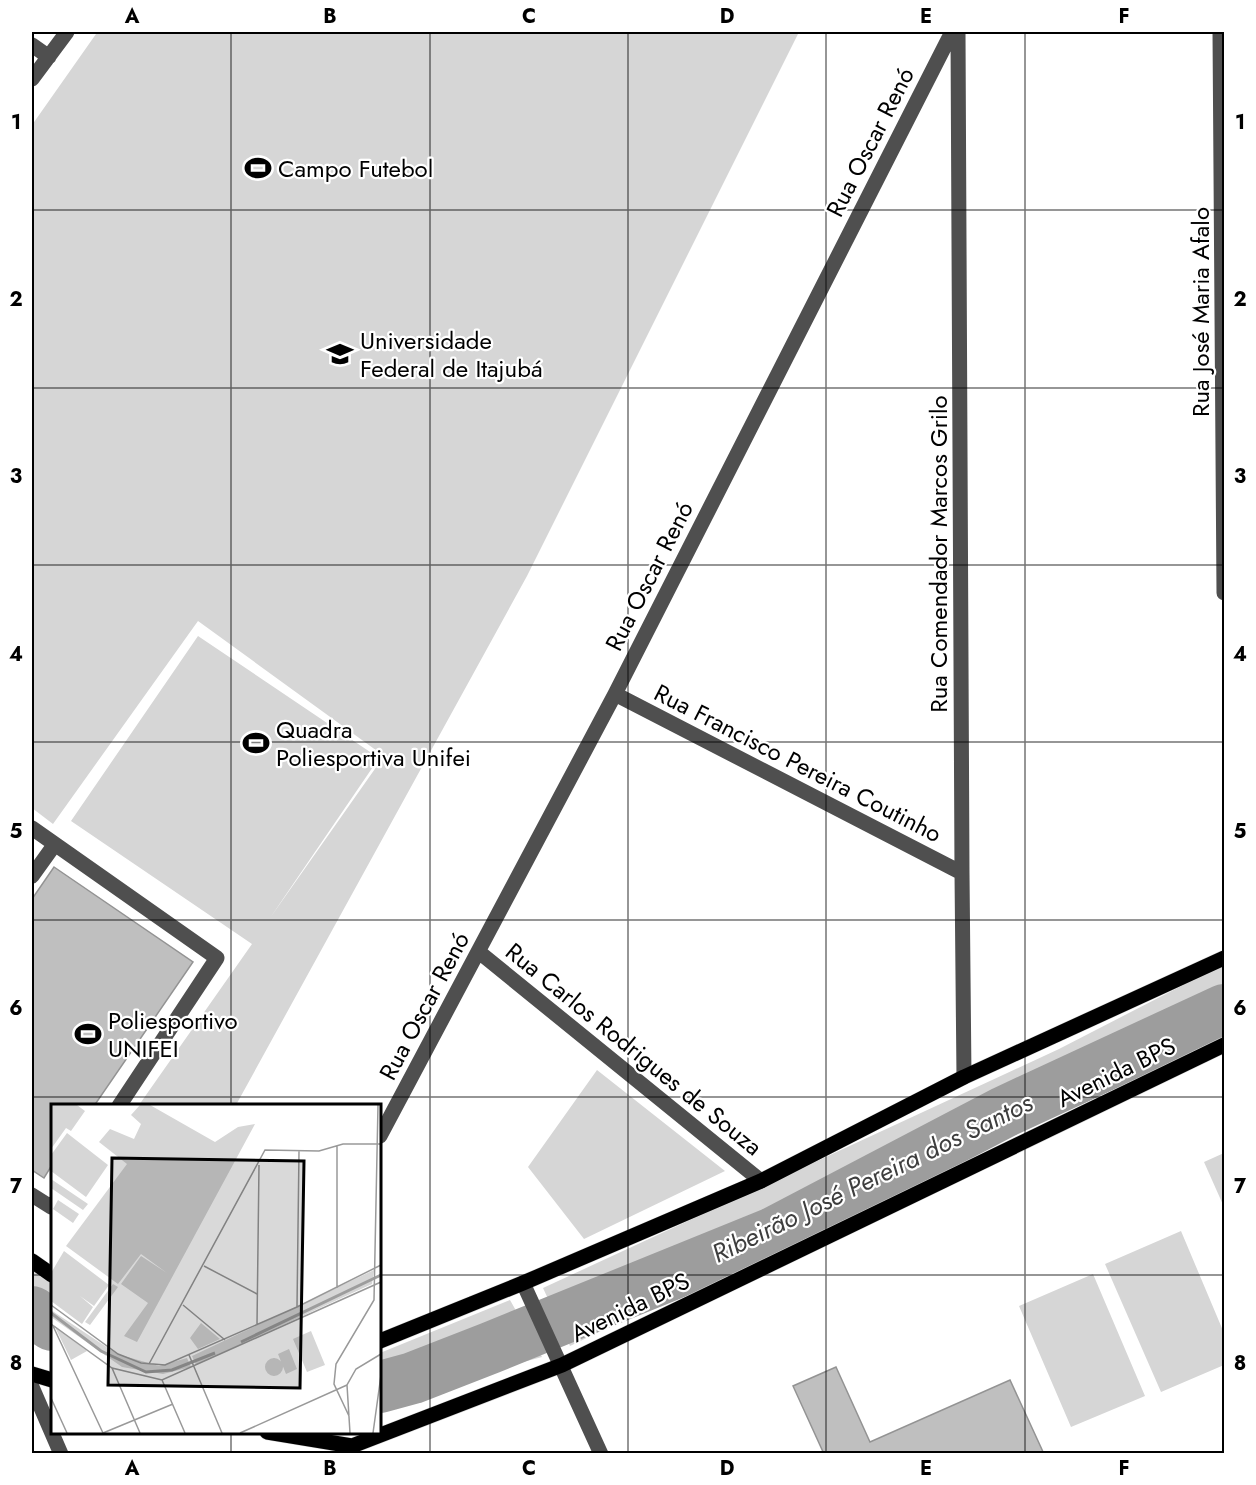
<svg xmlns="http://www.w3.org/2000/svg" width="1256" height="1485" viewBox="0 0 1256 1485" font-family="Jost,sans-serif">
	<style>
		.green { fill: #d6d6d6 }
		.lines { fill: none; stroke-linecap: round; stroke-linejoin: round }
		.river { stroke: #9d9d9d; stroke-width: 52 }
		.building { fill: #bfbfbf; stroke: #939393; stroke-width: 1.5 }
		.major-casing { stroke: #dbdbdb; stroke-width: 16 }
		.minor { stroke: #4f4f4f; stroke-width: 15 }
		.major { stroke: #000; stroke-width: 15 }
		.grid { fill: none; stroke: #000; stroke-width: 1.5; stroke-opacity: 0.55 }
		.labels { text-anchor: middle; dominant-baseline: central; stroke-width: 4.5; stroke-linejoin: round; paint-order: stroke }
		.street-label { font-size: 24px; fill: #000; stroke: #fff }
		.poi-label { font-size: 24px; fill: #000; stroke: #fff; text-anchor: start }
		.water-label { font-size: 26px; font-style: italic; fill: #3e3e3e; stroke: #fff }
		.inset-river { fill: none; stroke: #9d9d9d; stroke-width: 3 }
		.inset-road { fill: none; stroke: #999; stroke-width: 1.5 }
		.view { fill: #000; fill-opacity: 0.15; stroke: #000; stroke-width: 3 }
		.inset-edge { fill: none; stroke: #000; stroke-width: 3 }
		.neatline { fill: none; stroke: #000; stroke-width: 2 }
		.grid-label { font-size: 20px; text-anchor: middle; font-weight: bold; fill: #000 }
	</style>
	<rect width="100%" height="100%" fill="#fff"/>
	<!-- green -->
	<path class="green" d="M93 32H799L527 576 236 1105H139L252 944 71 821 198 636 379 758 270 918 384 756 198 621 53 824 32 808V125L96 34Z
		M1224 964V1030L570 1346 543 1288 1059 1049Z
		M597 1070 725 1171 584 1239 528 1167Z
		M1224 1153V1207L1204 1162Z
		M1181 1231 1224 1333V1365L1161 1392 1105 1264Z
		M32 1266 52 1280V1345L32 1332Z
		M1093 1274 1145 1396 1071 1427 1019 1306Z
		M510 1300 542 1357 380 1400V1353Z"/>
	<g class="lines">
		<!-- river -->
		<path class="river" d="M32 1312 52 1325
			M380 1387 413 1378 490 1348 773 1233 1004 1112 1224 1010"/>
	</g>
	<!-- building -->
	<path class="building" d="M54 867 193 962 94 1106H52V1165L44 1178 32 1170V899Z
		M836 1367 870 1442 1010 1380 1044 1454H824L793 1386Z"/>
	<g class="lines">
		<!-- major casing -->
		<g class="major-casing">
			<path id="major" d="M32 1261 52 1275
				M380 1341 523 1283 761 1181 964 1077 1224 958
				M32 1374 52 1380
				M267 1432 352 1446 562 1365 1224 1045"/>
		</g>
		<!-- minor -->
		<path class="minor" d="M958 32 962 873 964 1077
			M1220 32 1224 593
			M32 45 49 57
			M32 79 67 32
			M615 694 962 873
			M32 828 217 958 119 1106
			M32 876 55 844
			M479 952 761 1181
			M380 1136 615 694 952 32
			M32 1195 51 1207 52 1204
			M523 1283 601 1454
			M32 1387 61 1454"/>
		<!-- major -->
		<use href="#major" class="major"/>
	</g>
	<!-- grid -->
	<path class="grid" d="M231 32V1106M430 32V1454M628 32V1454M826 32V1454M1025 32V1454M32 210H1224M32 388H1224M32 565H1224M32 742H1224M32 920H1224M32 1097H1224M32 1275H52M380 1275H1224M231 1432V1454"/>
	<!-- icons -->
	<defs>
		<g id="stadium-bare" transform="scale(2.07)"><path d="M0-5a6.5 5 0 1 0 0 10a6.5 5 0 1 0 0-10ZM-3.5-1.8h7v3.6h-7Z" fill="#000" stroke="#fff" stroke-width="2.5" paint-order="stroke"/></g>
		<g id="university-bare" transform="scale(2.07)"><path d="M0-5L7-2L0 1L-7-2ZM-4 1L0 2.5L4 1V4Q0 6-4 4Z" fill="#000" stroke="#fff" stroke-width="2.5" paint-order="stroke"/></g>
	</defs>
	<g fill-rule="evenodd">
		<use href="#stadium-bare" x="258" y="168"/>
		<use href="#university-bare" x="340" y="354"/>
		<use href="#stadium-bare" x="256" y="743"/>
		<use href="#stadium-bare" x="88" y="1034"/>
	</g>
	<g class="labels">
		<!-- street labels -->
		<g class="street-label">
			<text transform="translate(870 142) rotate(-63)">Rua Oscar Renó</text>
			<text transform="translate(1200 312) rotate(-90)">Rua José Maria Afalo</text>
			<text transform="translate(938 554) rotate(-90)">Rua Comendador Marcos Grilo</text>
			<text transform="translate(649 576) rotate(-63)">Rua Oscar Renó</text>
			<text transform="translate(798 763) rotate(27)">Rua Francisco Pereira Coutinho</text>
			<text transform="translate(424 1006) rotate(-62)">Rua Oscar Renó</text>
			<text transform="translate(634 1049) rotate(39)">Rua Carlos Rodrigues de Souza</text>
			<text transform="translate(1116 1072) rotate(-26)">Avenida BPS</text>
			<text transform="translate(630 1307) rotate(-26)">Avenida BPS</text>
		</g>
		<!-- poi labels -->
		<g class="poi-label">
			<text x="278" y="168">Campo Futebol</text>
			<text x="360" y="340">Universidade<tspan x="360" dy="28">Federal de Itajubá</tspan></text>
			<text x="276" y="729">Quadra<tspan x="276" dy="28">Poliesportiva Unifei</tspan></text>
			<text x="108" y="1020">Poliesportivo<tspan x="108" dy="28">UNIFEI</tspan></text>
		</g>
		<!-- water labels -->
		<g class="water-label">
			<text transform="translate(872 1178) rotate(-26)">Ribeirão José Pereira dos Santos</text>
		</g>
	</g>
	<!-- overview -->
	<g transform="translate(51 1104)">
		<rect width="330" height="330" fill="#fff"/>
		<path d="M0 1H26L34 7 20 27 15 24 0 45ZM89 1H99L164 38 187 23 204 20 86 238 73 232 97 199 70 180 90 152 116 169 90 150 67 180 15 142 76 60 48 38 59 25 83 35 90 20 80 11ZM16 29 57 61 35 93 0 67V51ZM0 75 37 100 32 106 0 84ZM7 96 28 110 22 119 2 105ZM13 147 58 181 43 202 29 192 42 203 31 220 0 197V169ZM323 166 321 180 145 261 141 252ZM62 180 67 183 39 221 34 218ZM0 206 66 250 108 262 136 254 140 263 112 270 71 263 0 213ZM150 219 169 235 147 245 139 234ZM3 221 36 247 20 256ZM260 227 274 261 256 268 242 235ZM238 245 246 265 235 270 227 250ZM214 263a9 9 0 1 1 18 0a9 9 0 1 1-18 0Z" fill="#d6d6d6"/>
		<path class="inset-river" d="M0 209 50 247 95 268 121 266 164 249M190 238 330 171"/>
		<path class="inset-road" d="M153 162 206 190M286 184V42M0 201 67 250 90 259 114 261 246 203 330 161M132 201 174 236M246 203 248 47M0 220 61 264 111 276 330 178M206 221 208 61M2 222 52 329M138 251 171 329M98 260 214 46 268 47 292 40H330M61 264 89 329M111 276 134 329M0 294 16 329M298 312 283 280 285 260 323 196 327 1M52 329 122 300M189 329 296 281M299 329 296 281 305 265 330 250M322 329 330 271"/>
		<path class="view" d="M61 54 253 57 249 284 57 281Z"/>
		<rect width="330" height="330" class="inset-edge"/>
	</g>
	<!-- border -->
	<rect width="1256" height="1485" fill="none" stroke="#ffffff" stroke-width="66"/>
	<rect x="33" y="33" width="1190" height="1419" class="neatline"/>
	<g class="grid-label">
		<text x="132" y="23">A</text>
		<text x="330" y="23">B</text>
		<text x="529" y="23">C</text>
		<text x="727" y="23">D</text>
		<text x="926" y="23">E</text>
		<text x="1124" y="23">F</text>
		<text x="16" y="129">1</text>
		<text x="1240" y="129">1</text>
		<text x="16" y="306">2</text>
		<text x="1240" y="306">2</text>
		<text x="16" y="483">3</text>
		<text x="1240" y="483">3</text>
		<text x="16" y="661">4</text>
		<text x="1240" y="661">4</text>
		<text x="16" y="838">5</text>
		<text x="1240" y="838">5</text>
		<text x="16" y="1015">6</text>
		<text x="1240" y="1015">6</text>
		<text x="16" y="1193">7</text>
		<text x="1240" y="1193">7</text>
		<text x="16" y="1370">8</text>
		<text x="1240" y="1370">8</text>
		<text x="132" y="1475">A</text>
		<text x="330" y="1475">B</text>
		<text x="529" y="1475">C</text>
		<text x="727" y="1475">D</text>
		<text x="926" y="1475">E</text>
		<text x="1124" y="1475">F</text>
	</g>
</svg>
